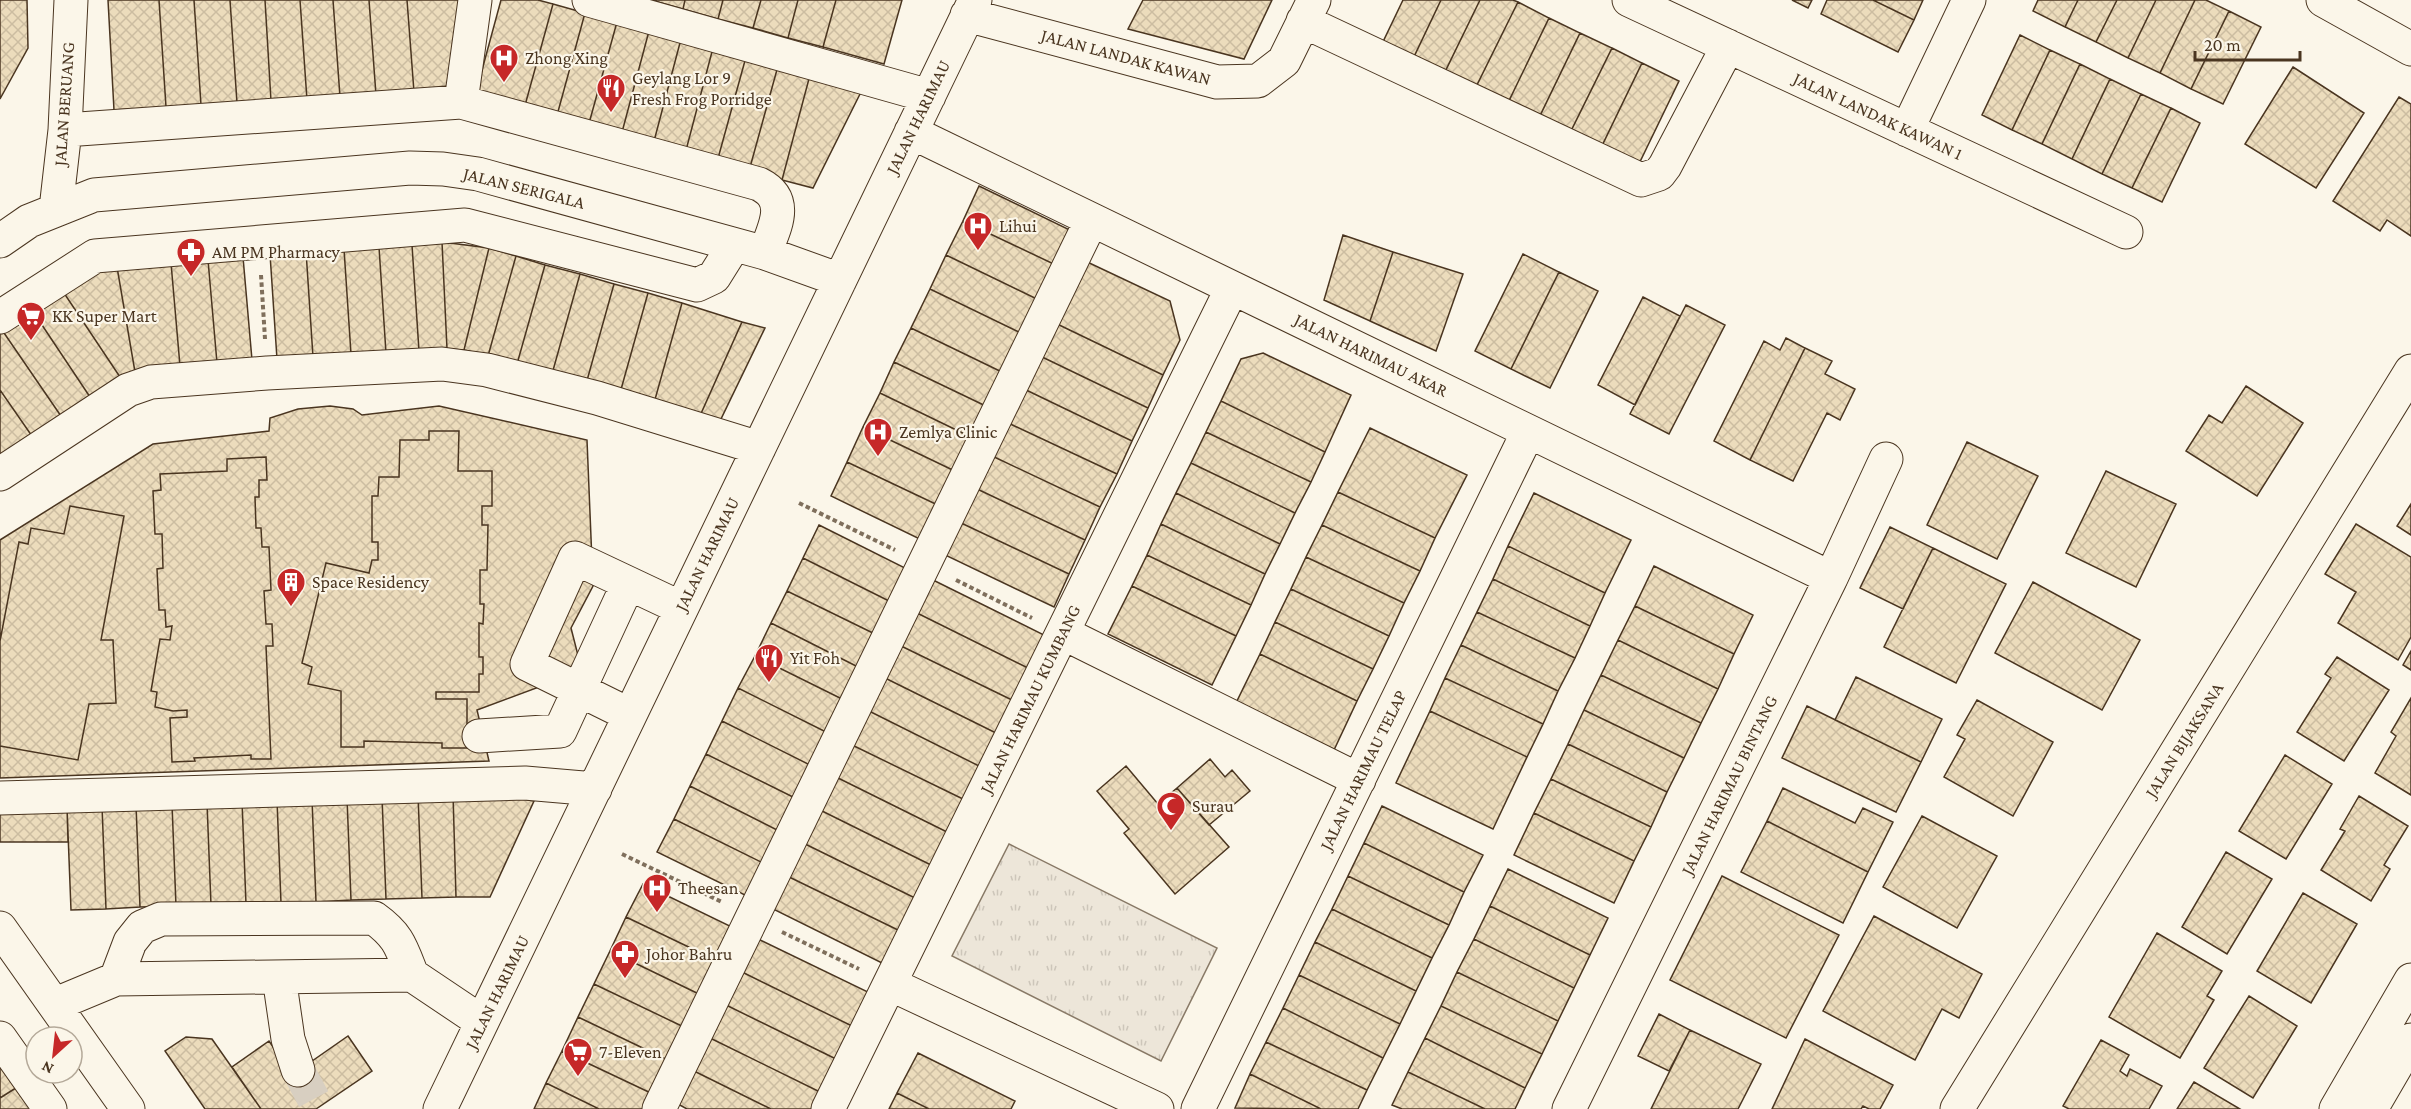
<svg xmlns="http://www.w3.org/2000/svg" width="2411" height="1109" viewBox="0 0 2411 1109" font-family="'Crimson Pro',serif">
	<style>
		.park { fill: url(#park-tufts); stroke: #887966; stroke-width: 1.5 }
		.building { fill: url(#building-cross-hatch); stroke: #4a3520; stroke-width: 1.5 }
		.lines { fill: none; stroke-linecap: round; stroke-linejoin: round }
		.minor-tunnel { stroke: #d8cfc1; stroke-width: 33; stroke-dasharray: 33 16; stroke-linecap: butt }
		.minor-casing { stroke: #4a3520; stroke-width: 35 }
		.path { stroke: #7f6f5c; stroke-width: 4; stroke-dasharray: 4.5 3; stroke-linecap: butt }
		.minor { stroke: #fbf6e9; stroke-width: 33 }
		.labels { text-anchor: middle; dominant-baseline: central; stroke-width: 4.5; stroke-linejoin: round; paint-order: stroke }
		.street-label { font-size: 18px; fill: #4a3520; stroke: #fbf6e9 }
		.poi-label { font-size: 18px; fill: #4a3520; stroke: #fbf6e9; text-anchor: start }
	</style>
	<defs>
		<pattern id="park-tufts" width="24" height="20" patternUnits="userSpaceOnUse" patternTransform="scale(1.5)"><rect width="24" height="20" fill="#ede6d9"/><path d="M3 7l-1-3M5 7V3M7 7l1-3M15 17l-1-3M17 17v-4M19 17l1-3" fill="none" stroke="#cdc6ba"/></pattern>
		<pattern id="building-cross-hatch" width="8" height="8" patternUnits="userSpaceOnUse" patternTransform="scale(1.5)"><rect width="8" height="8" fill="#ecdcbc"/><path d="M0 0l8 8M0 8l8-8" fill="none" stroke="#ccbda1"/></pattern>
	</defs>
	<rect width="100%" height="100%" fill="#fbf6e9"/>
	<!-- park -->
	<path class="park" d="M1009 844 1217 948 1161 1061 952 956Z"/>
	<!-- building -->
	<path class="building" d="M0 0H27L28 48 0 99Z
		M108 0H159L166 107 114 110Z
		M159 0H194L201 105 166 107Z
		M194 0H230L237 103 201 105Z
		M230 0H265L271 101 237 103Z
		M265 0H300L307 100 271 101Z
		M300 0H333L340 97 307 100Z
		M333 0H369L376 95 340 97Z
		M369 0H407L414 92 376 95Z
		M407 0H465L451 90 414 92Z
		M501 0H538L553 4 524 109 475 96Z
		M651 0H685L683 9Z
		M685 0H723L718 19 683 9Z
		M723 0H761L753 28 718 19Z
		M761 0H798L788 38 753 28Z
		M798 0H836L823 47 788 38Z
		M836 0H902L884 64 823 47Z
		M1143 0H1272L1244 59 1128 29Z
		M1403 0H1441L1412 61 1381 46Z
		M1441 0H1480L1443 76 1412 61Z
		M1480 0H1513L1518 2 1474 91 1443 76Z
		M1792 0H1812L1808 8Z
		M1827 0H1873L1914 20 1898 52 1821 14Z
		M1873 0H1923L1914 20Z
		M2038 0H2078L2065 27 2033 11Z
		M2078 0H2117L2096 42 2065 27Z
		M2117 0H2156L2128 58 2096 42Z
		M2156 0H2195L2160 73 2128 58Z
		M2195 0H2206L2229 11 2191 89 2160 73Z
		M1518 2 1549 18 1506 107 1474 91Z
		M553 4 585 13 556 119 524 109Z
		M2229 11 2261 27 2223 104 2191 89Z
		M585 13 617 22 588 127 556 119Z
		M1549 18 1580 33 1537 122 1506 107Z
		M617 22 649 31 621 136 588 127Z
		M649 31 681 39 653 145 621 136Z
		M1580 33 1612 48 1568 137 1537 122Z
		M2020 35 2050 50 2012 130 1982 115Z
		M681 39 713 48 685 154 653 145Z
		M713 48 746 57 717 162 685 154Z
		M1612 48 1642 63 1599 152 1568 137Z
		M2050 50 2080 64 2042 144 2012 130Z
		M746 57 778 66 749 171 717 162Z
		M1642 63 1679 81 1636 170 1599 152Z
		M2080 64 2110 79 2072 159 2042 144Z
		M778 66 810 75 782 180 749 171Z
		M2293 67 2364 113 2316 188 2245 144Z
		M810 75 862 90 813 188 782 180Z
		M2110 79 2141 94 2102 174 2072 159Z
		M2141 94 2171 108 2132 188 2102 174Z
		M2399 97 2411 104V236L2387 220 2380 231 2333 201Z
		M2171 108 2200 123 2162 202 2132 188Z
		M979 186 1076 233 1060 267 963 221Z
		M963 221 1060 267 1043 302 946 255Z
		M1343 235 1393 252 1370 321 1324 300Z
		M442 242 489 248 464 350 447 349Z
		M442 242 447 349 419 351 412 245Z
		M412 245 419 351 386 353 379 247Z
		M379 247 386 353 351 354 344 249Z
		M489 248 516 256 488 356 464 350Z
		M344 249 351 354 313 357 306 251Z
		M306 251 313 357 277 359 270 254Z
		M1393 252 1463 274 1436 351 1370 321Z
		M1523 254 1559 272 1511 369 1475 351Z
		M946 255 1043 302 1027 336 930 289Z
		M516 256 545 265 517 364 488 356Z
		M243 257 252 360 217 363 208 260Z
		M208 260 217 363 180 366 171 263Z
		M1083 260 1170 301 1180 340 1163 375 1053 322Z
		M171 263 180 366 135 372 117 267Z
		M545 265 580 274 552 374 517 364Z
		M117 267 135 372 122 380 62 290 102 268Z
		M1559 272 1598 291 1550 388 1511 369Z
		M580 274 614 284 586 384 552 374Z
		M614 284 648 293 620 393 586 384Z
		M930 289 1027 336 1008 375 911 328Z
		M62 290 122 380 92 400 32 310Z
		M648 293 682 303 654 403 620 393Z
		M1643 297 1680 316 1635 405 1598 385Z
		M682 303 742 322 699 418 654 403Z
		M1686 305 1725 325 1669 434 1630 414Z
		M32 310 92 400 63 419 2 330Z
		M742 322 765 328 719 423 699 418Z
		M1053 322 1163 375 1148 408 1038 355Z
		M911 328 1008 375 992 409 894 362Z
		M2 330 63 419 34 439 0 390V331Z
		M1786 338 1805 348 1750 460 1714 441 1764 341 1780 350Z
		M1805 348 1832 361 1825 374 1855 389 1840 420 1827 413 1793 481 1750 460Z
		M1263 353 1351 395 1325 452 1221 401 1241 359Z
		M1038 355 1148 408 1132 441 1022 388Z
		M894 362 992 409 977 440 880 393Z
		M2246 386 2303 423 2257 496 2186 451 2209 415 2222 423Z
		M1022 388 1132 441 1117 474 1006 422Z
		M0 390 34 439 4 459 0 453Z
		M880 393 977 440 961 474 863 427Z
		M1221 401 1325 452 1311 482 1206 432Z
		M330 406 353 409 362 415 439 406 587 440 593 586 571 628 582 671 477 710 489 761 0 778V540L153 444 269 431 270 418 298 409Z
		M1006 422 1117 474 1100 507 990 455Z
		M863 427 961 474 944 508 847 462Z
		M1370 428 1467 475 1435 538 1338 492Z
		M429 431H459L458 471H492V506H482V525H488L487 570H480V604H484L483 624 479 623V657H483V674H479V692H436V699H467V748H442V743L364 741V747H341V691L308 684 312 667 302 663 326 563 369 573 372 560H378V542H372V496H378L379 477H399L400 440H429Z
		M1206 432 1311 482 1295 513 1191 463Z
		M1967 442 2038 476 1997 559 1927 525Z
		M990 455 1100 507 1085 540 975 488Z
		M266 457 267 480H259V497H255L256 528H261L262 547H269L271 590 264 591 266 624H272L273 646H266L271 759H251V755L194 758 195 761 172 762 170 718 187 717V710L173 711 155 707 157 692 151 691 160 639 170 640 172 626 166 627 165 610H159L157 569 163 568 162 534H155L153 491 161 490 160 474 227 471V459Z
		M847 462 944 508 928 543 831 496Z
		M1191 463 1295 513 1280 544 1176 493Z
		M2106 471 2176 504 2136 587 2066 553Z
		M975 488 1085 540 1069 574 959 522Z
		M1338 492 1435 538 1420 571 1322 525Z
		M1176 493 1280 544 1265 574 1161 524Z
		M1534 493 1631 540 1605 593 1508 546Z
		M2411 504V535L2397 526Z
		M70 506 124 516 101 640H113L116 703 89 704 78 760 0 746V641L19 542 28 544 31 528 64 534Z
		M959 522 1069 574 1054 607 943 554Z
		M1161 524 1265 574 1251 605 1147 555Z
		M2356 524 2411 557V637L2398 660 2338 623 2356 592 2325 574Z
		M819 525 911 571 895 604 803 558Z
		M1322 525 1420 571 1404 603 1306 557Z
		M1890 527 1933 548 1903 609 1860 588Z
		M1508 546 1605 593 1590 626 1493 579Z
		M1933 548 2006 584 1956 683 1884 647Z
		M1147 555 1251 605 1236 636 1132 586Z
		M1306 557 1404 603 1389 636 1291 589Z
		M803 558 895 604 879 636 787 591Z
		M1654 566 1753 615 1734 654 1635 606Z
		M929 578 1046 636 1030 669 913 611Z
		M1493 579 1590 626 1575 658 1477 612Z
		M2033 582 2140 640 2102 710 1995 653Z
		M1132 586 1236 636 1212 685 1108 634Z
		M1291 589 1389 636 1373 669 1275 622Z
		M787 591 879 636 862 669 771 623Z
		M1635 606 1734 654 1718 689 1618 640Z
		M913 611 1030 669 1014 701 897 644Z
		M1477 612 1575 658 1558 691 1461 645Z
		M1275 622 1373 669 1357 701 1260 654Z
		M771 623 862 669 846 701 755 656Z
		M1618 640 1718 689 1701 723 1601 675Z
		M897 644 1014 701 998 734 881 676Z
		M1461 645 1558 691 1543 724 1445 678Z
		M2411 651V670L2403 665Z
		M1260 654 1357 701 1334 750 1236 703Z
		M755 656 846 701 830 734 738 688Z
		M2337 657 2389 690 2344 761 2297 732 2331 678 2325 674Z
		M1601 675 1701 723 1684 758 1584 710Z
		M881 676 998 734 981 767 865 709Z
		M1856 677 1942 719 1921 762 1835 720Z
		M1445 678 1543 724 1527 757 1430 711Z
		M738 688 830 734 814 767 722 721Z
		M2411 698V795L2375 773 2396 736 2391 732Z
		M1977 700 2053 742 2013 816 1944 777 1965 739 1957 735Z
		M1807 706 1921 762 1896 812 1782 758Z
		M865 709 981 767 965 800 848 743Z
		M1584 710 1684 758 1667 792 1568 744Z
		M1430 711 1527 757 1493 829 1396 783Z
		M722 721 814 767 797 799 706 754Z
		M848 743 965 800 949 833 832 775Z
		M1568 744 1667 792 1651 827 1551 779Z
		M706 754 797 799 781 832 690 786Z
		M2285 755 2332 784 2286 859 2239 831Z
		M1210 759 1225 777 1232 770 1250 791 1209 825 1177 788Z
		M1126 766 1158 804 1177 788 1229 847 1175 894 1124 833 1129 829 1097 791Z
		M832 775 949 833 933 866 816 808Z
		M1551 779 1651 827 1634 861 1534 813Z
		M690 786 781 832 765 864 674 819Z
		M1783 788 1855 823 1863 808 1893 822 1868 872 1767 821Z
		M453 794 456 897 422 898 418 795Z
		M453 794 502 795 534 801 490 897H456Z
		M418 795 422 898 386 899 382 797Z
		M2359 796 2408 826 2384 865 2390 869 2371 901 2321 870 2345 831 2340 829Z
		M382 797 386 899 351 900 347 798Z
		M347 798 351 900 316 902 312 799Z
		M312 799 316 902 281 903 277 800Z
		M277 800 281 903 246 904 242 801Z
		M242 801 246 904 211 905 207 803Z
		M207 803 211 905 176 906 172 804Z
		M172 804 176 906 140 907 136 805Z
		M136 805 140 907 106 909 102 806Z
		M102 806 106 909 71 910 67 807Z
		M1382 806 1483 855 1464 892 1364 843Z
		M67 807 68 842H0V808Z
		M816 808 933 866 917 899 799 841Z
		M1534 813 1634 861 1614 903 1514 855Z
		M1922 816 1997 856 1957 928 1883 887Z
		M674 819 765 864 749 897 657 852Z
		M1767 821 1868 872 1843 923 1741 872Z
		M799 841 917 899 900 931 783 874Z
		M1364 843 1464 892 1449 925 1348 876Z
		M2226 852 2272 879 2227 954 2182 927Z
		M1508 869 1608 918 1590 955 1490 906Z
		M783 874 900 931 884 964 767 906Z
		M1348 876 1449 925 1432 958 1332 909Z
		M1722 876 1839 935 1786 1038 1670 980Z
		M643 884 736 929 720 962 626 917Z
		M2303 893 2357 924 2311 1003 2257 971Z
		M1490 906 1590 955 1574 988 1474 939Z
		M1332 909 1432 958 1416 991 1315 942Z
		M1874 916 1982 974 1959 1018 1942 1009 1915 1060 1823 1011Z
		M626 917 720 962 703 996 610 951Z
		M2157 933 2222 971 2207 996 2214 1000 2180 1058 2109 1017Z
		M756 938 870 993 854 1027 740 971Z
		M1474 939 1574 988 1558 1021 1457 972Z
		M1315 942 1416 991 1400 1024 1299 975Z
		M610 951 703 996 688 1029 594 984Z
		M740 971 854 1027 838 1060 724 1004Z
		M1457 972 1558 1021 1542 1054 1441 1006Z
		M1299 975 1400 1024 1383 1058 1283 1008Z
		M594 984 688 1029 672 1062 578 1017Z
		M2249 996 2297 1026 2253 1098 2204 1068Z
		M724 1004 838 1060 822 1093 708 1037Z
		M1441 1006 1542 1054 1525 1088 1425 1038Z
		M1283 1008 1383 1058 1367 1090 1266 1042Z
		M1659 1014 1690 1030 1669 1071 1638 1056Z
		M578 1017 672 1062 655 1095 562 1051Z
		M1690 1030 1761 1064 1738 1109H1651Z
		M348 1036 372 1071 316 1109H261L232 1067 269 1041 292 1075Z
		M186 1037 212 1039 261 1109H205L165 1051Z
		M708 1037 822 1093 814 1109H771L692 1070Z
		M1425 1038 1525 1088 1515 1109H1485L1408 1072Z
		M1805 1039 1893 1085 1880 1109H1869L1863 1106 1861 1109H1772Z
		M2101 1040 2129 1055 2120 1071 2127 1076 2130 1069 2162 1086 2149 1109H2069L2063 1106Z
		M1266 1042 1367 1090 1358 1109H1321L1250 1074Z
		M562 1051 655 1095 649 1109H599L546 1083Z
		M918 1053 1015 1101 1011 1109H929L897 1093Z
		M0 1059 19 1086 0 1098Z
		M692 1070 771 1109H687L676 1103Z
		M1408 1072 1485 1109H1402L1392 1105Z
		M1250 1074 1321 1109 1235 1108Z
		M2194 1082 2240 1109H2177Z
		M546 1083 599 1109H534Z
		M19 1086 35 1109H0V1098Z
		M897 1093 929 1109H889Z"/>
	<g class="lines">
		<!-- minor-tunnel -->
		<path class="minor-tunnel" d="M298 1070 319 1109"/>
		<!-- minor casing -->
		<g class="minor-casing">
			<path id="minor" d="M589 0 929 96
				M1629 0 2126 232
				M2323 0 2411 49
				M967 15 1217 82 1258 81 1284 61 1314 0
				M1303 21 1641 180 1659 174 1665 166 1728 46
				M461 102 475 0
				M65 130 461 102 759 184C791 200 774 228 765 253
				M1907 130 1969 0
				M911 132 1831 578
				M56 209 65 130 71 0
				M0 241 29 221 94 195 410 168 443 169 478 174 765 253 840 280
				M0 317 95 256 465 225 697 285 714 277 734 245
				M0 474 128 390 151 382 267 373 442 364 487 370 597 398 759 448
				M1063 633 1359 780
				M630 715 527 664 575 558 681 608
				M479 736 560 731 628 584
				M0 798 525 783 595 789
				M0 928 128 1109
				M279 977 288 1039 298 1070
				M116 979 130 942 142 927 161 919 374 918C399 936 401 947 412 975
				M890 984 1157 1109
				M56 1004 116 979 412 975 482 1022
				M0 1038 50 1109
				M440 1109 975 0
				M659 1109 1091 221
				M828 1109 1232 288
				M1198 1109 1528 432
				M1569 1109 1831 578 1886 459
				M1957 1109 2411 371
				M2336 1109 2411 980
				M2371 1109 2411 1040"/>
		</g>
		<!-- path -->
		<path class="path" d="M261 275 265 339
			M799 503 895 550
			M956 580 1032 618
			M622 854 722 902
			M782 932 859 969"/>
		<!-- minor -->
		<use href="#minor" class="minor"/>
	</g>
	<!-- icons -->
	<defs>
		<g id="hospital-pin" transform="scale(1.5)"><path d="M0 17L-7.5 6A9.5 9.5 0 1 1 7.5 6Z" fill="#c62828" stroke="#fbf6e9"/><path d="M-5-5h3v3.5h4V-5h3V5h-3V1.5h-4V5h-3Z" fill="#fff"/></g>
		<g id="restaurant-pin" transform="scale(1.5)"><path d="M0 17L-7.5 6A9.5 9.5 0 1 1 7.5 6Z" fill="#c62828" stroke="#fbf6e9"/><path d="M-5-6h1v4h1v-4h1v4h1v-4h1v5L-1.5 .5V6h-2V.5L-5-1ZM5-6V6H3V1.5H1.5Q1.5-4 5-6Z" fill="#fff"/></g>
		<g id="pharmacy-pin" transform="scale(1.5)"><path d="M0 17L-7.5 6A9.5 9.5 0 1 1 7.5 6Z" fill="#c62828" stroke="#fbf6e9"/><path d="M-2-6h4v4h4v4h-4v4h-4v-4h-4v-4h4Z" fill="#fff"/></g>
		<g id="supermarket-pin" transform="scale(1.5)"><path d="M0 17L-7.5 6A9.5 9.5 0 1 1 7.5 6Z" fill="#c62828" stroke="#fbf6e9"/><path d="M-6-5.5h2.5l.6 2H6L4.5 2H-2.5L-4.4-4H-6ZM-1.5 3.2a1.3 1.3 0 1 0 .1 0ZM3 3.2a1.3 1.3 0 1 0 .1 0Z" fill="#fff"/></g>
		<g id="building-pin" transform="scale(1.5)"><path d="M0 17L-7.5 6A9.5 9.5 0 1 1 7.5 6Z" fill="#c62828" stroke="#fbf6e9"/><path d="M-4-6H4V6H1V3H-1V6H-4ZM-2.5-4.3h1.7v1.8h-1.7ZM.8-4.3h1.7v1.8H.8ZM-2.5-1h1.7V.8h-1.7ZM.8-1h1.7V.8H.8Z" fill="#fff"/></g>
		<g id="mosque-pin" transform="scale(1.5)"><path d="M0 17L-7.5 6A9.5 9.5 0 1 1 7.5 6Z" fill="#c62828" stroke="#fbf6e9"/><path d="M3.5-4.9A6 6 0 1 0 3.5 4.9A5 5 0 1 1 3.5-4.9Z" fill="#fff"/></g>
	</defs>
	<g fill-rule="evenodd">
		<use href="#hospital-pin" x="504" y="58"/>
		<use href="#restaurant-pin" x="611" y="88"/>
		<use href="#hospital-pin" x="978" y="226"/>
		<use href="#pharmacy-pin" x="191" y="252"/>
		<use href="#supermarket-pin" x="31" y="316"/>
		<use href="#hospital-pin" x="878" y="432"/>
		<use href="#building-pin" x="291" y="582"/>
		<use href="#restaurant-pin" x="769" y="658"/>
		<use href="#mosque-pin" x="1171" y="806"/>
		<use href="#hospital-pin" x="657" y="888"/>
		<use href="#pharmacy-pin" x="625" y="954"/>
		<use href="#supermarket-pin" x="578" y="1052"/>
	</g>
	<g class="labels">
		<!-- street labels -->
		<g class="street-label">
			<text transform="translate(1126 57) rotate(15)">JALAN LANDAK KAWAN</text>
			<text transform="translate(64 104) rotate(-86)">JALAN BERUANG</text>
			<text transform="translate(1878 116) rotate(25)">JALAN LANDAK KAWAN 1</text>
			<text transform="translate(918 117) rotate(-64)">JALAN HARIMAU</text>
			<text transform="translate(524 188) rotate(14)">JALAN SERIGALA</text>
			<text transform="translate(1371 355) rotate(26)">JALAN HARIMAU AKAR</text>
			<text transform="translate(707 554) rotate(-64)">JALAN HARIMAU</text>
			<text transform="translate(1030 699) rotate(-64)">JALAN HARIMAU KUMBANG</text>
			<text transform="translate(2184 740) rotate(-58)">JALAN BIJAKSANA</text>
			<text transform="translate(1363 770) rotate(-64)">JALAN HARIMAU TELAP</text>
			<text transform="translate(1729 785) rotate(-64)">JALAN HARIMAU BINTANG</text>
			<text transform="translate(497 992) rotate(-64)">JALAN HARIMAU</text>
		</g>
		<!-- poi labels -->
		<g class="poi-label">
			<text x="525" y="58">Zhong Xing</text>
			<text x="632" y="78">Geylang Lor 9<tspan x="632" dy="21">Fresh Frog Porridge</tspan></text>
			<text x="999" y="226">Lihui</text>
			<text x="212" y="252">AM PM Pharmacy</text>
			<text x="52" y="316">KK Super Mart</text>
			<text x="899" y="432">Zemlya Clinic</text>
			<text x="312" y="582">Space Residency</text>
			<text x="790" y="658">Yit Foh</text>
			<text x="1192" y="806">Surau</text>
			<text x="678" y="888">Theesan</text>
			<text x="646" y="954">Johor Bahru</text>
			<text x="599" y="1052">7-Eleven</text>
		</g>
	</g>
	<!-- north arrow -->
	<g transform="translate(54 1055) rotate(207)"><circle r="28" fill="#fbf6e9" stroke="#b4a999" stroke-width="1.5"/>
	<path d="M0-4.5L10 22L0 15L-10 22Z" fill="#c62828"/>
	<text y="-9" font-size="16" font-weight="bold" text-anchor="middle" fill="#4a3520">N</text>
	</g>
	<!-- scale -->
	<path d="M2195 51v9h105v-9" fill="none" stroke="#4a3520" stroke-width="3"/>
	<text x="2204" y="51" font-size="18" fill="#4a3520" stroke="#fbf6e9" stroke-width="4.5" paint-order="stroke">20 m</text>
</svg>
